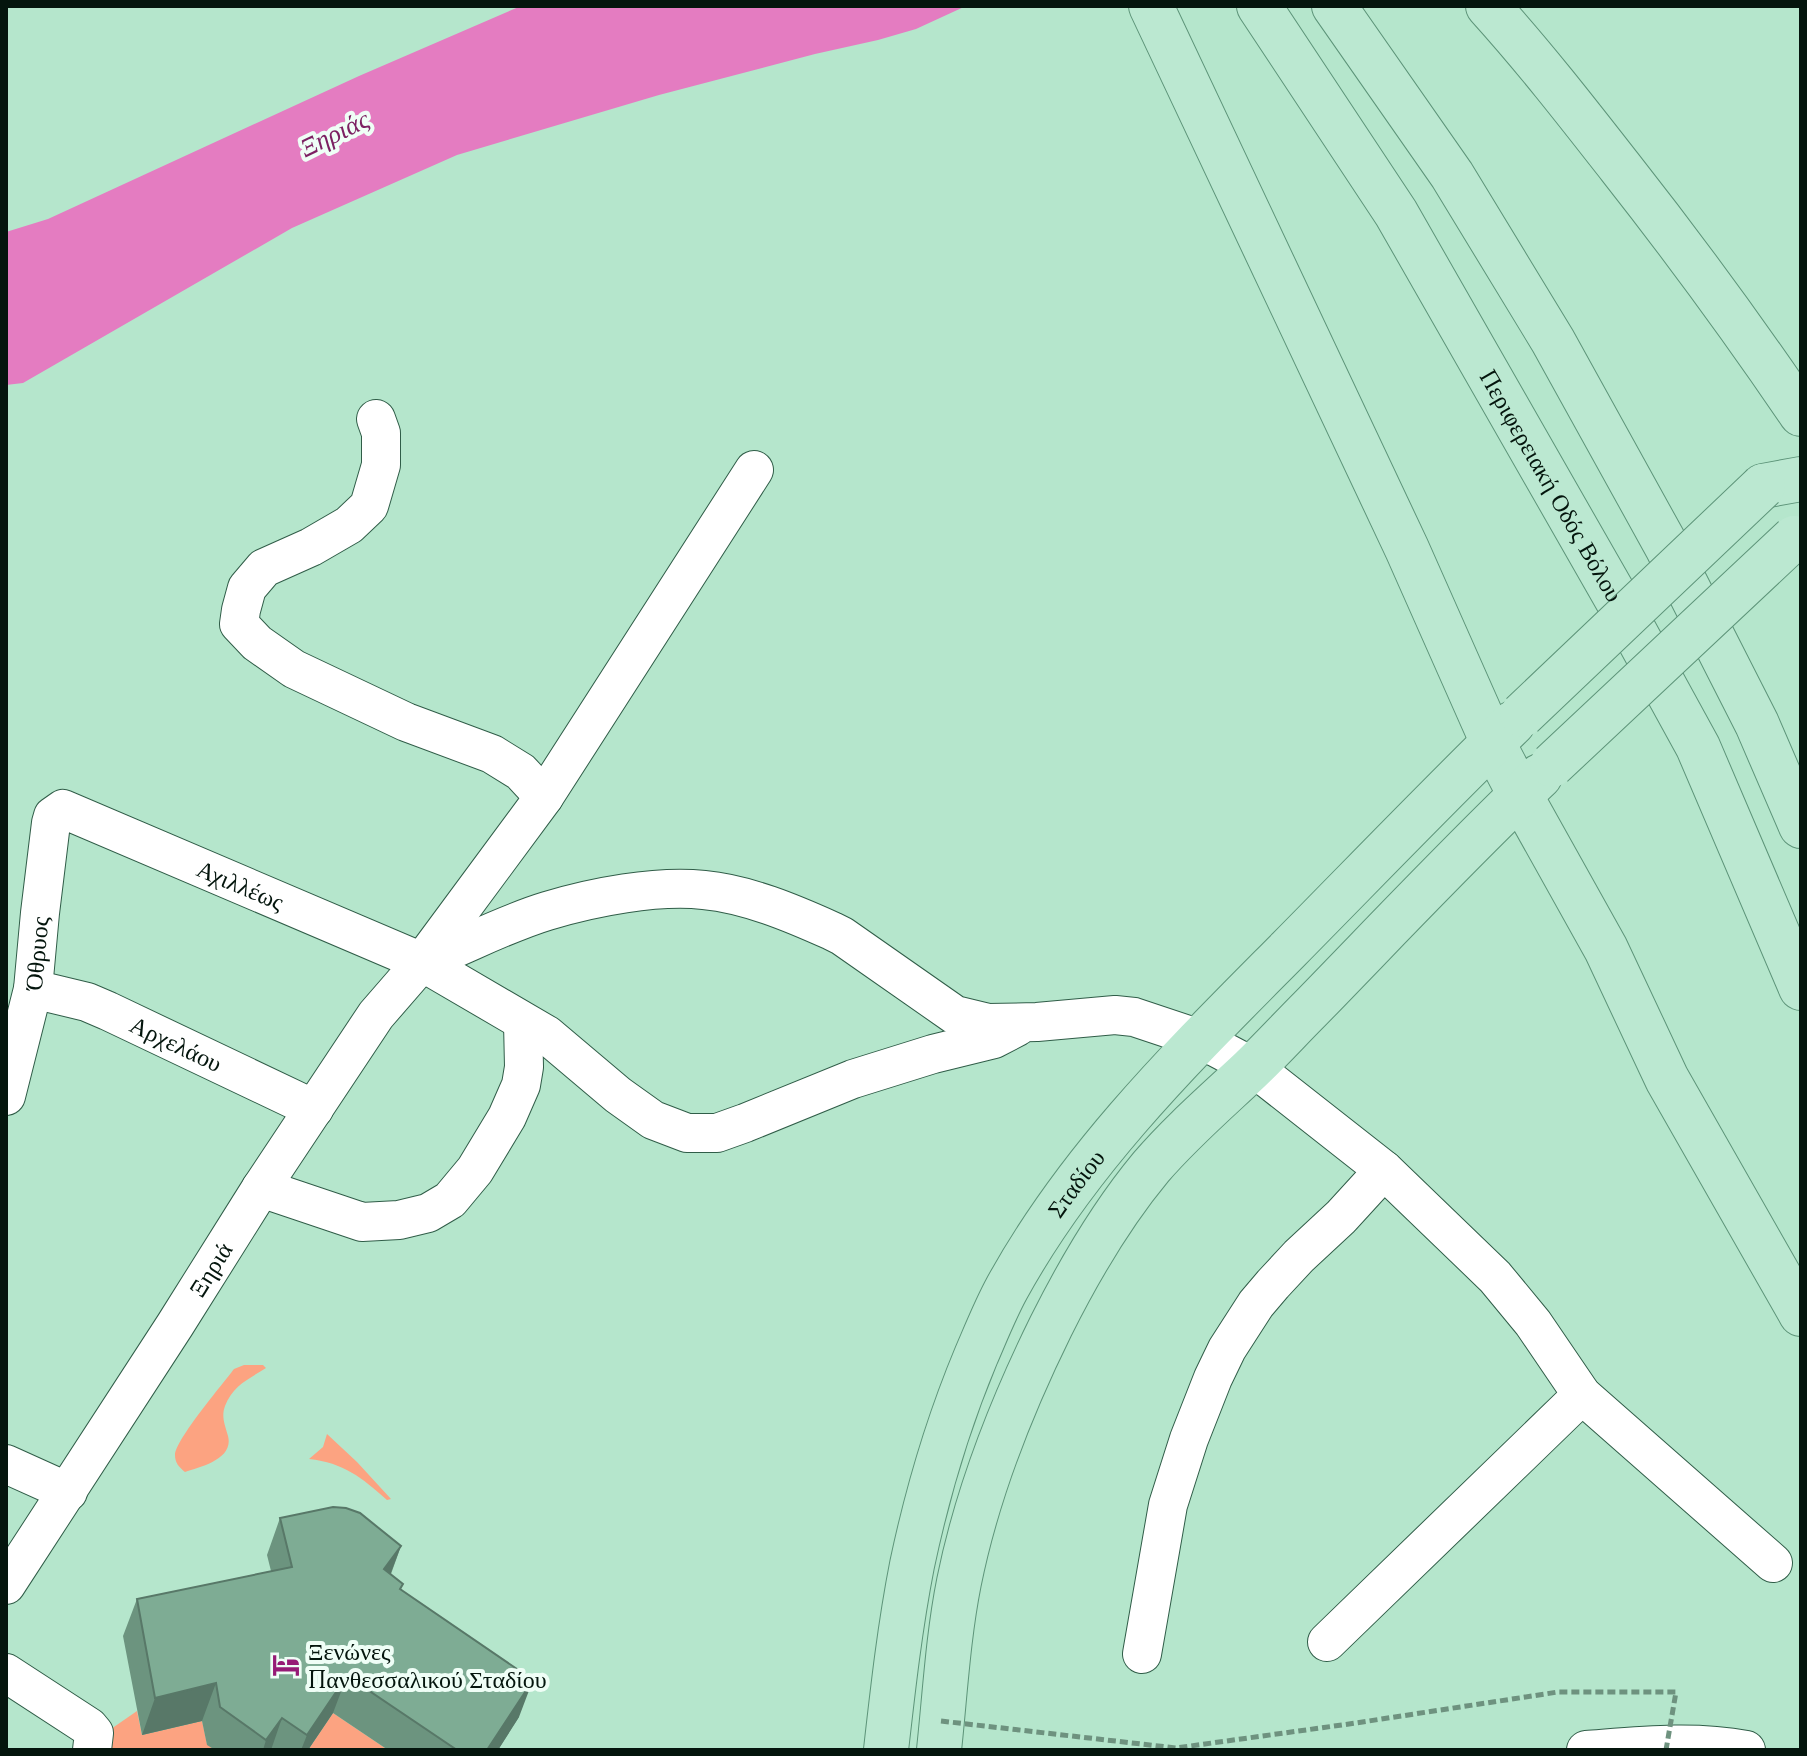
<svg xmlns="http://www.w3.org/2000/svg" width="1807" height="1756" viewBox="0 0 1807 1756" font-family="Lora,serif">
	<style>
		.green { fill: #fca381 }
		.water { fill: #e47cc1 }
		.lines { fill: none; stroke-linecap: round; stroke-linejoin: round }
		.minor-casing { stroke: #305d48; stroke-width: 40 }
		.major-casing { stroke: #5d9479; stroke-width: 46 }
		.minor { stroke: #fff; stroke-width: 38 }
		.major { stroke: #bbe8d1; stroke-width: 44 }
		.major-bridge-casing { stroke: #5d9479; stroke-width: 46; stroke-linecap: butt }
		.path-bridge { stroke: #6e927f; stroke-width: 5; stroke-dasharray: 8 4; stroke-linecap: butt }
		.major-bridge { stroke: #bbe8d1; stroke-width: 44 }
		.wall { fill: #6c947f }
		.shaded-wall { fill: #587868 }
		.building { fill: #7eac94; stroke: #587868; stroke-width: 2 }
		.labels { text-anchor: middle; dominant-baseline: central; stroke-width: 8; stroke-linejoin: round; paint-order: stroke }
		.street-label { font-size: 24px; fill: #04150d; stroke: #effef6 }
		.poi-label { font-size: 24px; fill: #04150d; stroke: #effef6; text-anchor: start }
		.water-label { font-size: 26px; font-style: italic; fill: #7c2062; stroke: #effef6 }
	</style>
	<rect width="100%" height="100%" fill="#b5e6cc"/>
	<!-- green -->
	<path class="green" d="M244 1365H263L266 1368C249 1379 233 1385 225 1406 221 1417 225 1425 228 1436 234 1459 201 1467 185 1472 179 1467 175 1463 175 1455 176 1439 222 1385 234 1369Z
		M327 1434 357 1462 391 1499 387 1500C361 1477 344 1463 309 1459L323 1447Z
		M137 1711 142 1735 202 1721 207 1744 215 1750H106L111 1729Z
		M333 1713 388 1750H308Z"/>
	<!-- water -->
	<path class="water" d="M521 6H966L916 29 878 40 815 54 659 95 457 155 292 228 23 383 6 385V232L48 219 359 76Z"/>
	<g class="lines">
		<!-- minor casing -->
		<g class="minor-casing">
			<g id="minor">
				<path d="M376 419 381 433V465L369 506 349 525 311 547 264 568 247 588 241 610 239 624 257 643 294 669 406 722 492 754 521 772 544 797"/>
				<path d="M422 962C464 946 504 924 547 911 593 897 656 885 704 890 747 894 792 913 832 931L842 936 955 1015 988 1023 1037 1022 1115 1015 1134 1017 1200 1039 1253 1067 1384 1170 1495 1277 1533 1323 1582 1395 1773 1563"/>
				<path id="s1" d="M33 989 87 1002 108 1011 314 1109"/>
				<path id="s2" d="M6 1096 33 989 40 913 51 823 53 816 63 809 422 962 547 1035 618 1095 653 1120 687 1133H717L745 1123 853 1079 933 1054 994 1039 1017 1027"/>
				<path d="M261 1188 362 1222 399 1220 428 1213 450 1200 475 1170 507 1117 521 1085 524 1067 523 1022"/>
				<path d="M6 1464 68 1492"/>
				<path id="s3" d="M6 1585 175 1325 261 1188 376 1015 422 962 544 797 754 470"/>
				<path d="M1327 1642 1582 1395"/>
				<path d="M1142 1654 1168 1505 1189 1439 1213 1378 1227 1349 1256 1304 1273 1284 1299 1256 1341 1217 1384 1170"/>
				<path d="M6 1673 89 1727 94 1733 92 1750"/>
				<path d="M1586 1750C1639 1746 1693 1740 1746 1750"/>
			</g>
		</g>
		<!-- major casing -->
		<g class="major-casing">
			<g id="major">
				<path d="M1151 6 1407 549 1493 743 1520 795 1606 949 1667 1079 1801 1314"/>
				<path id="s4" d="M1259 6 1396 213 1619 603 1698 747 1801 988"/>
				<path d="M1334 6 1452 175 1553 341 1667 547 1757 724 1801 826"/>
				<path d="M1488 6C1535 58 1577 112 1620 167 1683 247 1744 330 1801 414"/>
				<path d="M1763 486 1801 479"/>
				<path id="s5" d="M886 1750C893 1688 900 1626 912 1565 927 1494 948 1423 976 1356 986 1333 995 1310 1007 1288 1079 1157 1185 1054 1289 949 1364 873 1437 797 1513 723"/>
				<path d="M939 1750C945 1694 948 1637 959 1582 977 1493 1011 1407 1051 1326 1079 1270 1111 1215 1151 1167 1181 1132 1217 1101 1250 1070 1271 1050 1290 1029 1310 1009 1386 931 1461 851 1540 776"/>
			</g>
		</g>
		<!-- minor -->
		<use href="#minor" class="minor"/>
		<!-- major -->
		<use href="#major" class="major"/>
		<!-- major-bridge casing -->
		<g class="major-bridge-casing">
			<path id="major-bridge" d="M1522 715 1763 486
				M1552 765 1794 538"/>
		</g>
		<!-- path-bridge -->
		<path class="path-bridge" d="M941 1721 1176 1748 1349 1724 1558 1692H1676L1666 1750"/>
		<!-- major-bridge -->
		<use href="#major-bridge" class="major-bridge"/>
	</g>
	<!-- wall -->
	<path class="wall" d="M280 1518 401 1546 391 1574 403 1584 401 1589 519 1717 498 1750H388L333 1713 308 1750H215L207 1745 202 1721 142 1735 123 1636 137 1599 271 1571 267 1555Z"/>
	<!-- shaded-wall -->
	<path class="shaded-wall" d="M401 1546 387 1583 384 1569Z
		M347 1676 333 1713 308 1750H301L307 1735Z
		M533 1680 519 1717 498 1750H487Z
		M216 1683 202 1721 142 1735 155 1698Z
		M282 1718 271 1750H263L266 1740Z"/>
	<!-- building -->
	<path class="building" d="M333 1507 346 1508 360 1513 401 1546 384 1569 403 1584 400 1589 533 1680 487 1750H457L347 1676 307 1735 282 1718 266 1740 220 1707 216 1683 155 1698 137 1599 292 1567 280 1518Z"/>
	<!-- icons -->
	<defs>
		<g id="hotel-bare" transform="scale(2.16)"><path d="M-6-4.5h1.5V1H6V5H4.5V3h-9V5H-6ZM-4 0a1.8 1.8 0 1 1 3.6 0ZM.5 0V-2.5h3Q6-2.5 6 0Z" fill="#961b76" stroke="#effef6" stroke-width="2.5" paint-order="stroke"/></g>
	</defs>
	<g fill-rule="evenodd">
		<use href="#hotel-bare" x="286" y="1665"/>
	</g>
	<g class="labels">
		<!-- street labels -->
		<g class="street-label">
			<text stroke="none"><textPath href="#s4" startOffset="562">Περιφερειακή Οδός Βόλου</textPath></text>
			<text stroke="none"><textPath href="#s2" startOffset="490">Αχιλλέως</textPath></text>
			<text stroke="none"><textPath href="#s2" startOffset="146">Όθρυος</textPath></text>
			<text stroke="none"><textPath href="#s1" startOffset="154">Αρχελάου</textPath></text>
			<text stroke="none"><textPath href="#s5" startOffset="606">Σταδίου</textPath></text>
			<text stroke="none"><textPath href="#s3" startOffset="376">Ξηριά</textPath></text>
		</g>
		<!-- poi labels -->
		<g class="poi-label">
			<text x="308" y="1651">Ξενώνες<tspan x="308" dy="28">Πανθεσσαλικού Σταδίου</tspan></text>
		</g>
		<!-- water labels -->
		<g class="water-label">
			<text transform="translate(334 133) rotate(-26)">Ξηριάς</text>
		</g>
	</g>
	<!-- border -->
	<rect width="1807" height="1756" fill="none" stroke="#04150d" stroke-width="16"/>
</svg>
